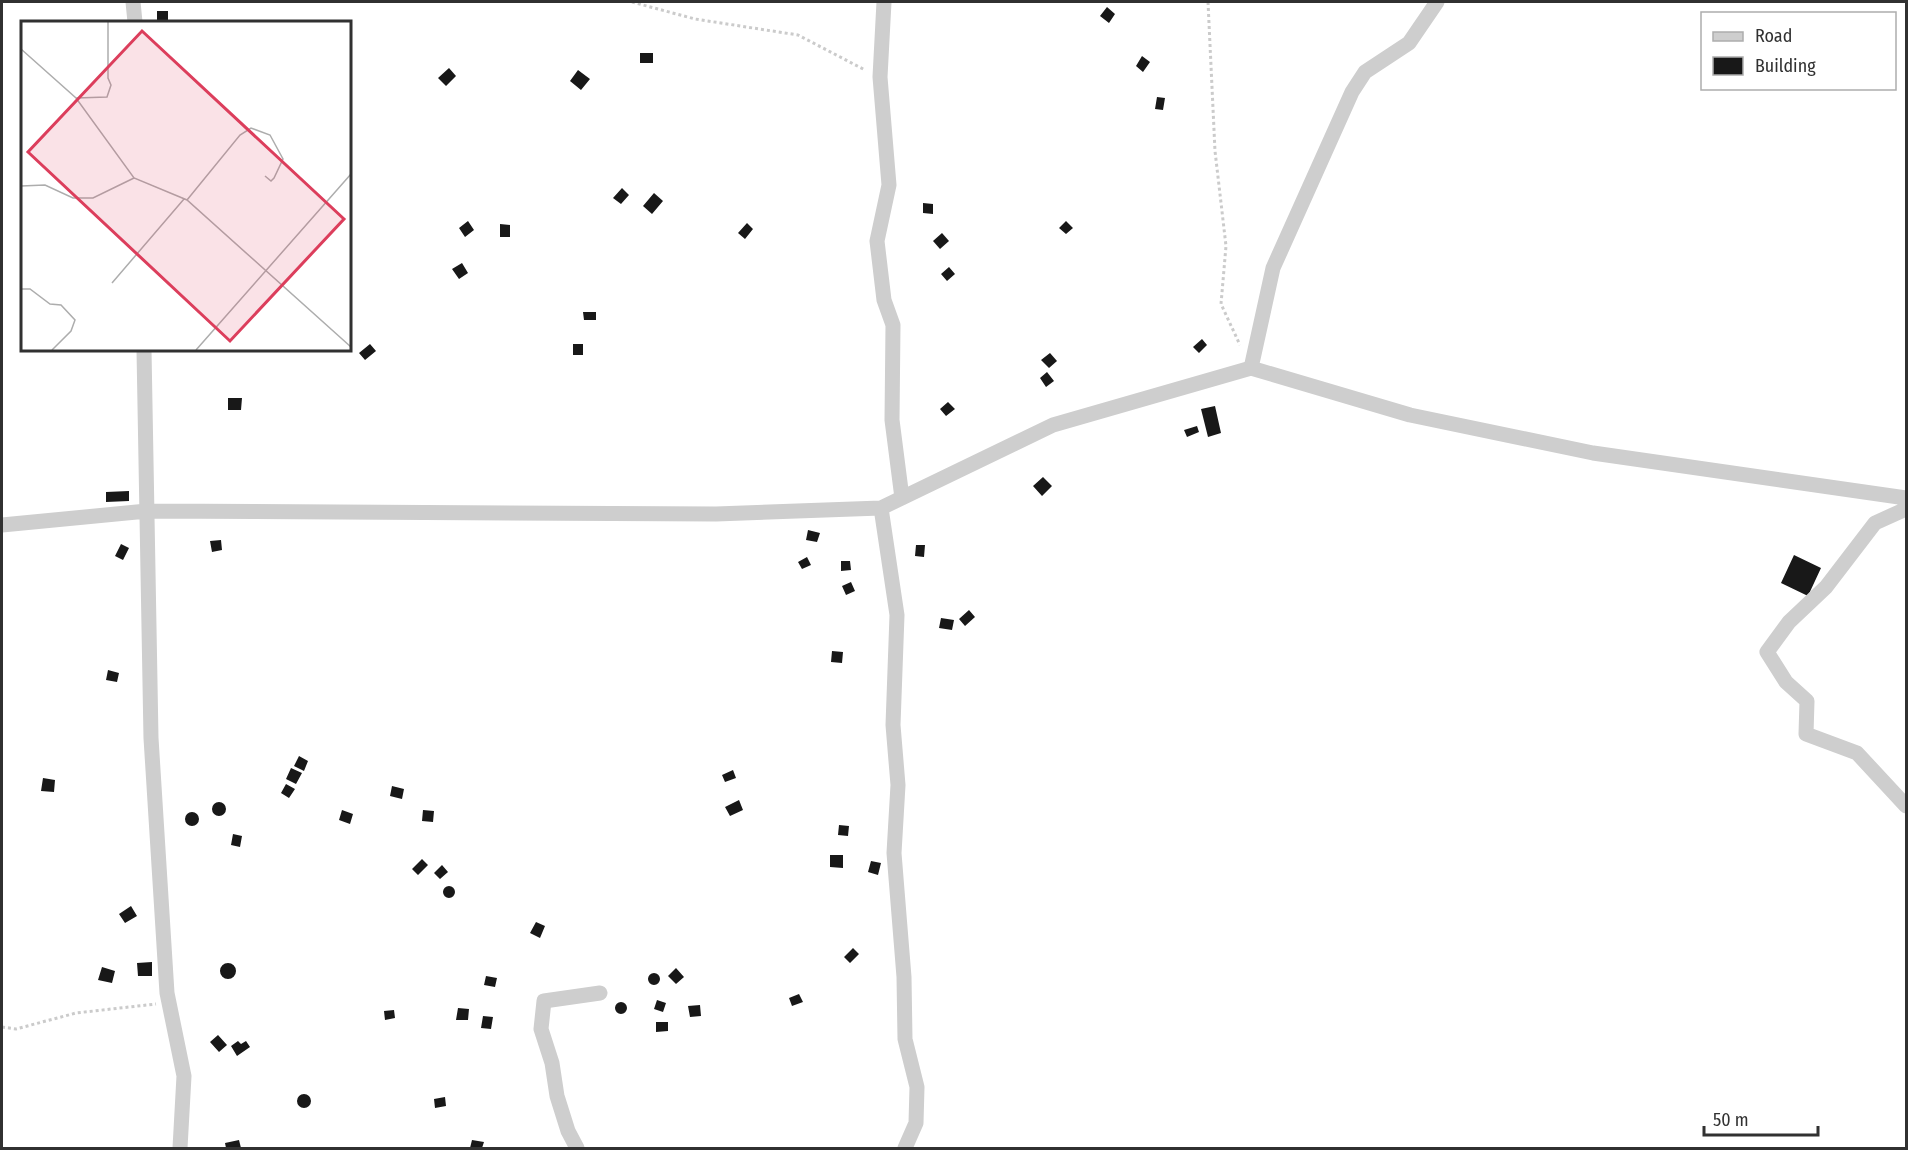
<svg xmlns="http://www.w3.org/2000/svg" width="1908" height="1150" viewBox="0 0 1908 1150" font-family="'Fira Sans Condensed',sans-serif">
	<style>
		.building { fill: #181818 }
		.lines { fill: none; stroke-linecap: round; stroke-linejoin: round }
		.path { stroke: #cbcbcb; stroke-width: 3; stroke-dasharray: 3 3; stroke-linecap: butt }
		.street { stroke: #cecece; stroke-width: 15 }
		.inset-road { fill: none; stroke: #adadad; stroke-width: 1.5 }
		.view { fill: #dc3e5c; fill-opacity: 0.15; stroke: #dc3e5c; stroke-width: 3 }
		.inset-edge { fill: none; stroke: #313131; stroke-width: 3 }
	</style>
	<rect width="100%" height="100%" fill="#fff"/>
	<!-- building -->
	<path class="building" d="M1107 7 1115 14 1109 23 1100 16Z
		M157 11H168V20H157Z
		M640 53H653V63H640Z
		M1142 56 1150 62 1143 72 1136 66Z
		M449 68 456 76 446 86 438 78Z
		M578 70 590 79 581 90 570 81Z
		M1157 97 1165 98 1163 110 1155 109Z
		M622 188 629 195 621 204 613 198Z
		M654 193 663 201 652 214 643 206Z
		M923 203 933 204V214L923 213Z
		M468 221 474 230 465 237 459 228Z
		M1066 221 1073 228 1066 234 1059 228Z
		M747 223 753 229 745 239 738 233Z
		M500 224 510 225V237H500Z
		M942 233 949 241 940 249 933 241Z
		M462 263 468 273 459 279 452 269Z
		M949 267 955 274 947 281 941 274Z
		M583 312H596V320H584Z
		M1202 339 1207 345 1199 353 1193 347Z
		M370 344 376 351 365 360 359 353Z
		M573 344H583V355H573Z
		M1050 353 1057 361 1049 368 1041 360Z
		M1047 372 1054 381 1046 387 1040 378Z
		M228 398H242L241 410H228Z
		M948 402 955 409 946 416 940 409Z
		M1215 406 1221 433 1208 437 1201 409Z
		M1197 426 1199 432 1187 437 1184 430Z
		M1043 477 1052 486 1042 496 1033 486Z
		M129 491V501L106 502V492Z
		M808 530 820 533 817 542 806 540Z
		M221 540 222 550 212 552 210 541Z
		M121 544 129 548 123 560 115 556Z
		M916 545H925L924 557 915 556Z
		M1794 555 1821 568 1808 596 1781 583Z
		M807 557 811 565 802 569 798 562Z
		M841 561H850L851 570 841 571Z
		M851 582 855 591 846 595 842 586Z
		M969 610 975 617 965 626 959 619Z
		M941 618 954 620 952 630 939 628Z
		M832 651 843 652 842 663 831 662Z
		M108 670 119 673 117 682 106 680Z
		M299 756 308 761 304 771 294 766Z
		M291 768 302 773 296 784 286 779Z
		M733 770 736 778 725 782 722 775Z
		M43 778 55 780 54 792 41 791Z
		M286 784 295 789 289 798 281 793Z
		M392 786 404 789 402 799 390 796Z
		M739 800 743 810 730 816 725 807Z
		M212 809a7 7 0 1 1 14 0a7 7 0 1 1-14 0Z
		M342 810 353 814 350 824 339 820Z
		M423 810 434 811 433 822 422 821Z
		M185 819a7 7 0 1 1 14 0a7 7 0 1 1-14 0Z
		M839 825 849 826 848 836 838 835Z
		M233 834 242 836 240 847 231 845Z
		M830 855H843V868L830 867Z
		M422 859 428 865 418 875 412 869Z
		M871 861 881 863 878 875 868 872Z
		M442 865 448 872 440 879 434 873Z
		M443 892a6 6 0 1 1 12 0a6 6 0 1 1-12 0Z
		M131 906 137 916 125 923 119 914Z
		M536 922 545 926 540 938 530 933Z
		M853 948 859 954 850 963 844 957Z
		M152 962V976H138L137 963Z
		M220 971a8 8 0 1 1 16 0a8 8 0 1 1-16 0Z
		M102 967 115 971 112 983 98 980Z
		M676 968 684 977 676 984 668 976Z
		M648 979a6 6 0 1 1 12 0a6 6 0 1 1-12 0Z
		M486 976 497 978 495 987 484 985Z
		M799 994 803 1002 792 1006 789 998Z
		M657 1000 666 1003 663 1012 654 1009Z
		M615 1008a6 6 0 1 1 12 0a6 6 0 1 1-12 0Z
		M700 1005 701 1016 690 1017 688 1006Z
		M458 1008 469 1009 468 1020H456Z
		M394 1010 395 1018 385 1020 384 1011Z
		M483 1016 493 1017 491 1029 481 1028Z
		M656 1022H668V1031L656 1032Z
		M218 1035 227 1045 219 1052 210 1042Z
		M238 1041 241 1044 246 1041 250 1047 237 1056 231 1046Z
		M297 1101a7 7 0 1 1 14 0a7 7 0 1 1-14 0Z
		M445 1097 446 1106 435 1108 434 1099Z
		M239 1140 241 1148H226L225 1143Z
		M472 1140 484 1142 482 1148H470Z"/>
	<g class="lines">
		<!-- path -->
		<path class="path" d="M632 2 695 19 798 35 865 70
			M1208 2 1215 151 1226 246 1221 304 1240 345
			M2 1027 16 1029 76 1013 156 1004"/>
		<!-- street -->
		<path class="street" d="M133 2 135 22
			M884 2 880 77 889 185 877 241 884 300 893 325 892 420 902 498
			M144 350 151 738 167 993 184 1076 180 1148
			M1251 368 1273 268 1352 92 1365 72 1409 43 1437 2
			M881 508 897 615 893 725 898 785 894 853 904 977 905 1039 917 1087 916 1123 905 1148
			M1906 509 1875 523 1826 587 1789 622 1767 652 1786 682 1807 701 1806 734 1857 753 1906 806
			M2 525 147 511 716 514 881 508 1053 425 1251 368 1410 415 1593 453 1906 498
			M577 1148 568 1131 557 1096 552 1063 541 1029 544 1001 600 993"/>
	</g>
	<!-- overview -->
	<g transform="translate(21 21)">
		<rect width="330" height="330" fill="#fff"/>
		<path class="inset-road" d="M0 28 55 77 113 157 166 179 330 326M55 77 86 76 90 64 87 57V1M0 165 24 164 52 177H72L113 157M166 179 219 114 230 107 249 114 262 138 253 157 250 160 244 155M91 262 163 178M0 268H9L29 283 40 284 54 299 50 310 31 329M175 329 330 153"/>
		<path class="view" d="M121 10 323 198 209 320 7 131Z"/>
		<rect width="330" height="330" class="inset-edge"/>
	</g>
	<!-- border -->
	<rect width="1908" height="1150" fill="none" stroke="#313131" stroke-width="6"/>
	<!-- legend -->
	<rect x="1701" y="12" width="195" height="78" fill="#ffffff" stroke="#adadad" stroke-width="1.5"/>
	<rect x="1713" y="32" width="30" height="9" fill="#cecece" stroke="#adadad" stroke-width="1.5"/>
	<text x="1755" y="42" font-size="18" fill="#313131">Road</text>
	<rect x="1713" y="57" width="30" height="18" fill="#181818" stroke="#adadad" stroke-width="1.5"/>
	<text x="1755" y="72" font-size="18" fill="#313131">Building</text>
	<!-- scale -->
	<path d="M1704 1126v9h114v-9" fill="none" stroke="#313131" stroke-width="3"/>
	<text x="1713" y="1126" font-size="18" fill="#313131" stroke="#ffffff" stroke-width="4.5" paint-order="stroke">50 m</text>
</svg>
